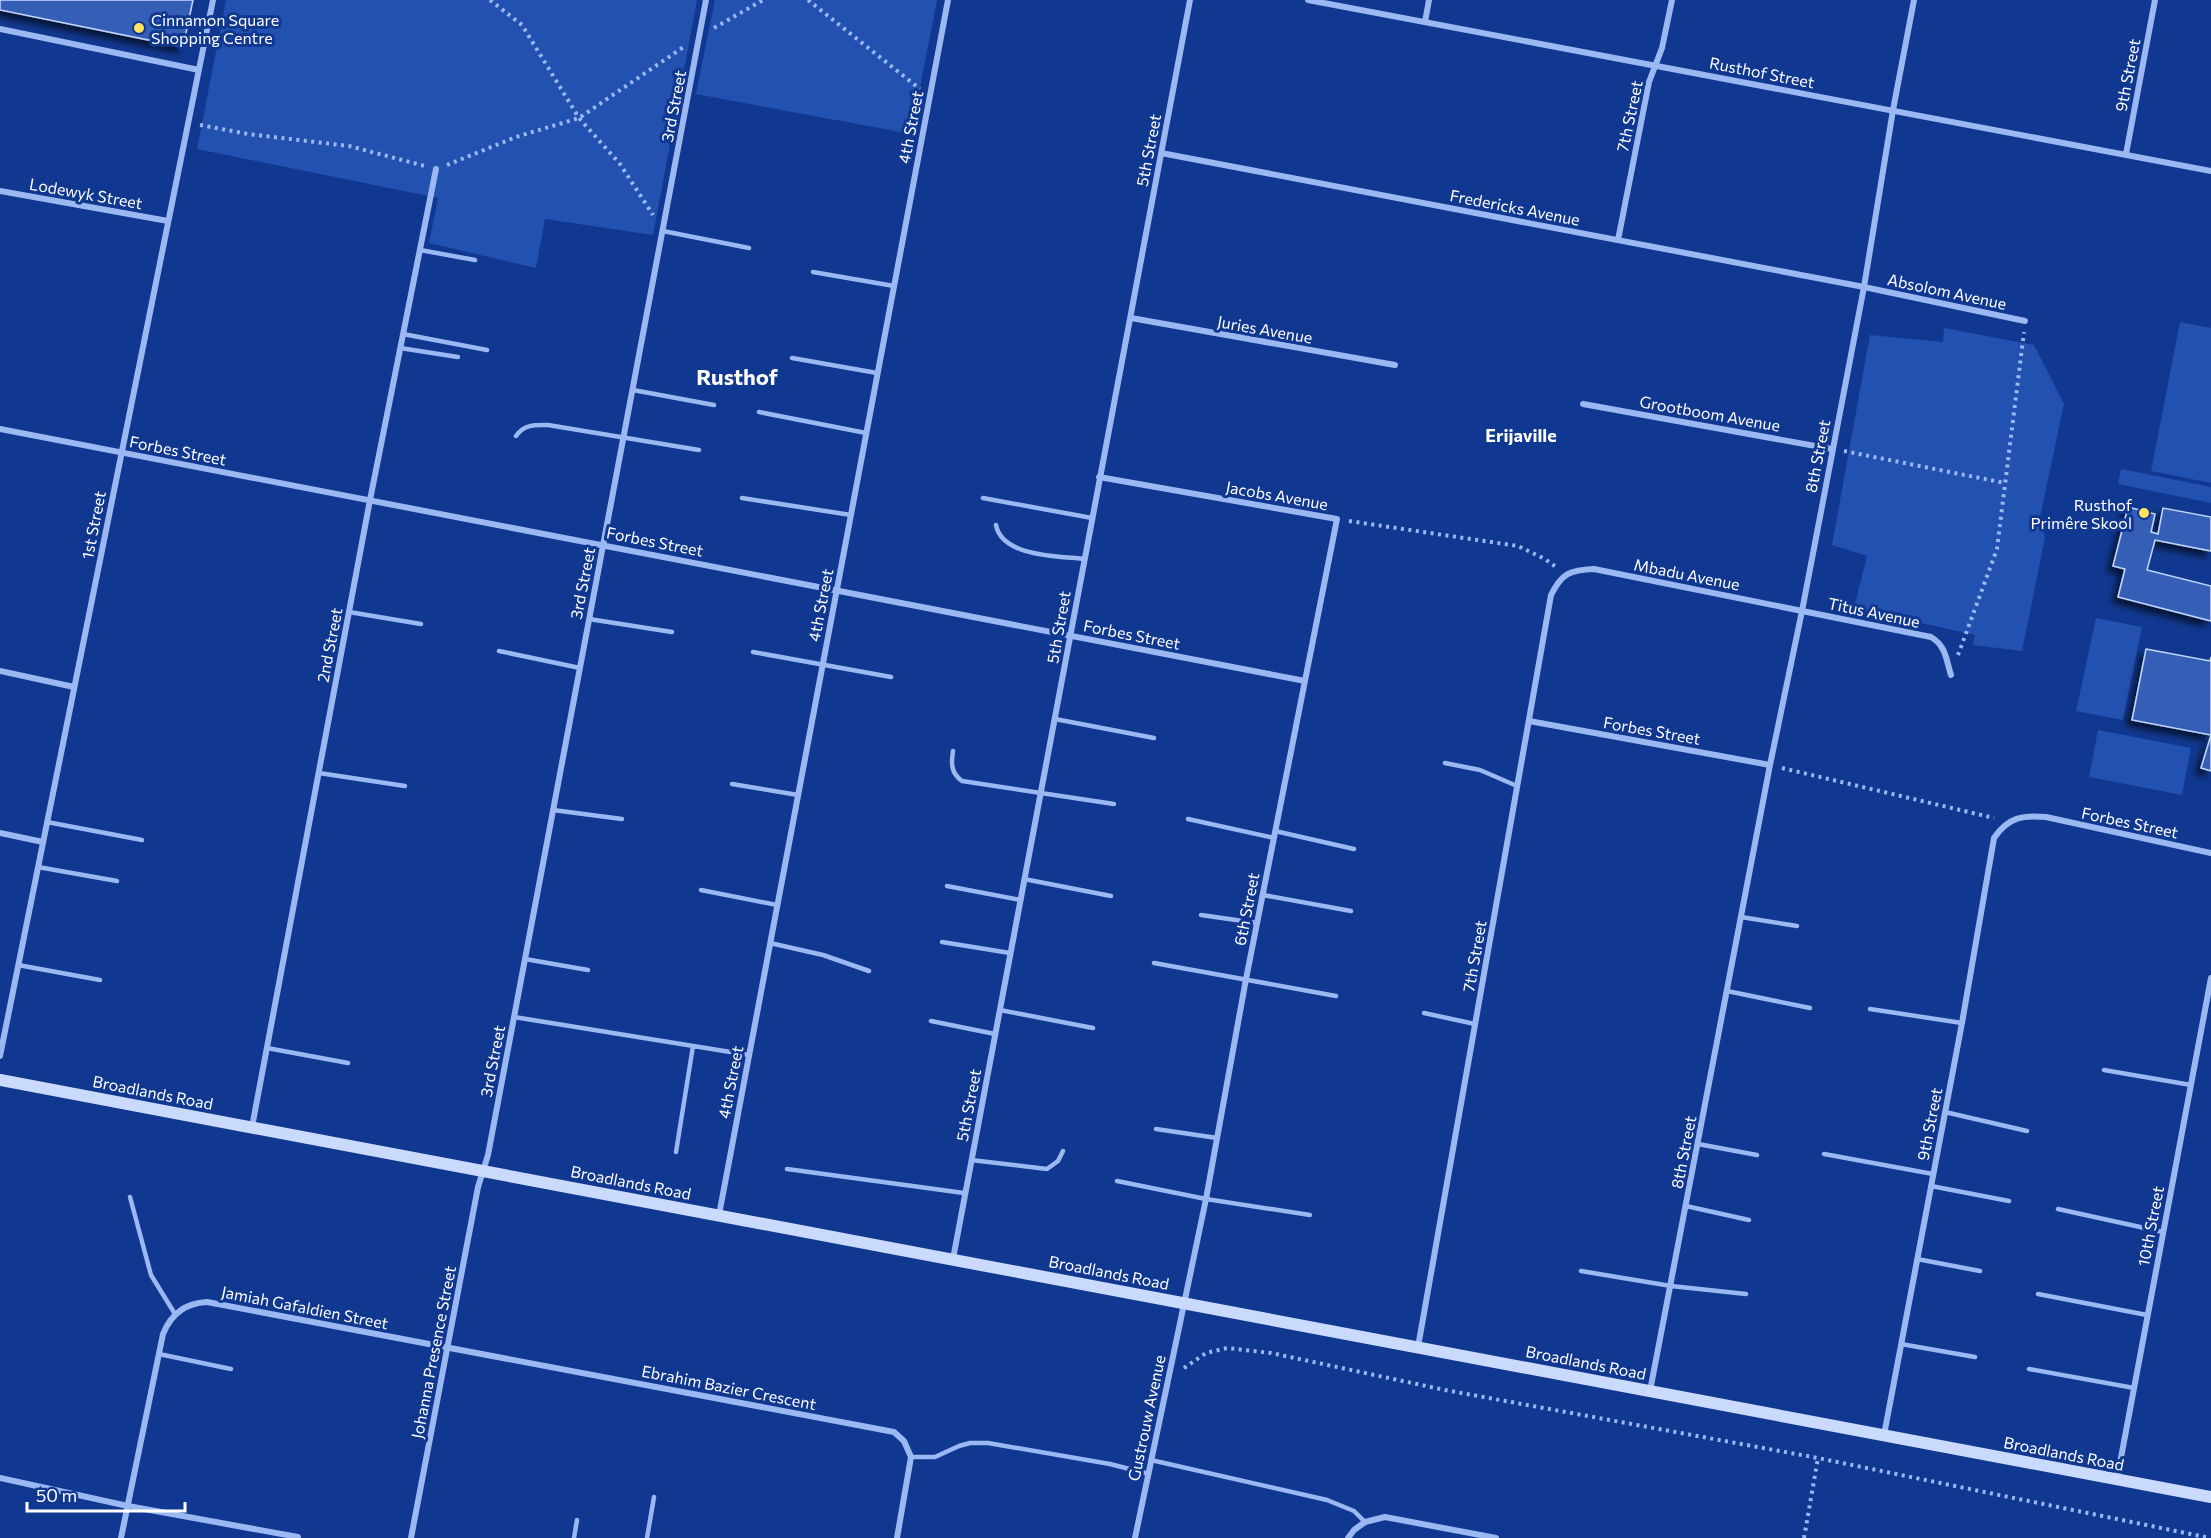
<svg xmlns="http://www.w3.org/2000/svg" width="2211" height="1538" viewBox="0 0 2211 1538" font-family="Commissioner,sans-serif">
	<style>
		.green { fill: #2351af }
		.building { fill: #345fb7; stroke: #c3d6fd; stroke-width: 1.5; filter: url(#shadow) }
		.lines { fill: none; stroke-linecap: round; stroke-linejoin: round }
		.path { stroke: #9bb8f2; stroke-width: 4; stroke-dasharray: 3 4.5; stroke-linecap: butt }
		.lane { stroke: #9bb8f2; stroke-width: 4.5 }
		.street { stroke: #9bb8f2; stroke-width: 6 }
		.secondary { stroke: #cadafc; stroke-width: 12 }
		.poi-dot { fill: #ffe45d; stroke: #113890; stroke-width: 2 }
		.labels { text-anchor: middle; dominant-baseline: central; stroke-width: 6; stroke-linejoin: round; paint-order: stroke }
		.poi-label { font-size: 16px; fill: #fff; stroke: #113890; text-anchor: start }
		.street-label { font-size: 16px; fill: #fff; stroke: #113890 }
		.neighbourhood-label { font-size: 18px; font-weight: bold; fill: #fff; stroke: #113890 }
		.district-label { font-size: 22px; font-weight: bold; fill: #fff; stroke: #113890 }
	</style>
	<defs>
		<filter id="shadow"><feDropShadow dx="-5.5" dy="5.5" stdDeviation="3" flood-color="#0009"/></filter>
	</defs>
	<rect width="100%" height="100%" fill="#113890"/>
	<!-- green -->
	<path class="green" d="M226 0H697L653 235 545 219 536 268 429 243 438 198 197 149Z
		M715 0H937L911 134 696 94Z
		M2180 322 2211 328V483L2151 471Z
		M1944 328 2034 345 2064 404 2040 517 2045 538 2022 651 1973 645 1975 635 1854 608 1867 556 1832 545 1870 335 1943 342Z
		M2121 469 2211 487V503L2118 484Z
		M2096 618 2142 627 2123 720 2076 711Z
		M2098 730 2191 748 2182 795 2089 777Z"/>
	<!-- building -->
	<path class="building" d="M0 0H193L183 47 0 10Z
		M2128 507 2155 514 2151 532 2158 534 2163 508 2211 517V551L2155 540 2147 570 2211 586V621L2118 597 2125 569 2113 566Z
		M2146 649 2210 661 2211 657V771L2201 768 2211 735 2132 720Z"/>
	<g class="lines">
		<!-- path -->
		<path class="path" d="M490 0 522 25 579 118 620 164 653 215
			M808 0 920 89
			M714 28 763 0
			M200 125 248 134 349 146 425 166
			M447 165 516 137 579 118 685 46
			M1844 451 2005 483
			M1349 521 1518 546 1545 559 1556 567
			M1958 655 1997 549 2024 332
			M1782 768 1994 818
			M1184 1368 1206 1353 1227 1348 1271 1353 1445 1390 1818 1458 2210 1538
			M1804 1538 1818 1458"/>
		<!-- lane -->
		<path class="lane" d="M663 231 749 248
			M420 250 475 260
			M813 272 894 286
			M403 334 487 350
			M400 348 458 357
			M792 358 877 373
			M633 390 714 405
			M759 412 866 433
			M516 436C524 424 535 425 548 425L699 450
			M742 498 851 515
			M983 498 1092 518
			M996 525C1002 557 1059 556 1085 559
			M349 612 421 624
			M589 619 672 632
			M499 651 580 668
			M753 652 891 677
			M1055 719 1154 738
			M953 751C951 764 951 773 962 781L1114 804
			M1445 763 1480 770 1517 786
			M319 773 405 786
			M732 784 798 795
			M553 810 622 819
			M1188 819 1274 838
			M47 822 142 840
			M1275 831 1354 849
			M38 867 117 881
			M1024 879 1111 896
			M947 886 1021 900
			M701 890 777 905
			M1263 895 1351 911
			M1201 915 1257 923
			M1741 917 1797 926
			M942 942 1010 953
			M770 943 823 955 869 971
			M525 959 588 970
			M1154 963 1336 996
			M18 965 100 980
			M1727 991 1810 1008
			M1870 1009 1962 1023
			M1000 1010 1093 1028
			M1424 1013 1475 1024
			M514 1017 749 1055
			M931 1021 995 1034
			M267 1048 348 1063
			M2104 1070 2191 1085
			M1945 1112 2027 1131
			M1156 1129 1217 1138
			M1698 1144 1757 1155
			M676 1152 693 1046
			M1824 1154 1933 1174
			M971 1160 1047 1169 1058 1161 1063 1151
			M787 1169 964 1193
			M1117 1181 1206 1199 1310 1215
			M1931 1186 2009 1201
			M130 1197 151 1275 175 1314
			M1686 1206 1749 1220
			M2058 1209 2163 1232
			M1917 1259 1980 1271
			M1581 1271 1671 1286 1746 1294
			M2038 1294 2147 1315
			M1901 1344 1975 1357
			M159 1354 231 1369
			M2029 1369 2134 1388
			M911 1457H935L959 1446 970 1443H988L1110 1464 1149 1474
			M1151 1460 1327 1500 1354 1511 1365 1522
			M574 1538 577 1520
			M647 1538 654 1497"/>
		<!-- street -->
		<path class="street" d="M1308 0 2211 171
			M1425 22 1429 0
			M0 29 199 70
			M1161 153 1864 287 2025 321
			M2126 154 2155 0
			M0 191 168 221
			M1618 240 1649 82 1662 48 1672 0
			M1131 318 1395 365
			M1583 404 1832 449
			M0 429 1305 681
			M1099 477 1337 519 1246 979 1206 1199 1135 1538
			M0 671 74 687
			M1529 721 1770 765
			M0 833 43 842
			M0 1056 213 0
			M252 1127 370 500 436 169
			M719 1215 948 0
			M953 1259 1190 0
			M1418 1347 1551 595C1562 573 1570 570 1594 569L1931 637C1946 646 1946 659 1951 675
			M1650 1391 1770 765 1802 611 1864 287 1893 110 1914 0
			M1884 1435 1962 1023 1994 838C2008 817 2023 815 2046 817L2211 853
			M0 1478 128 1506 298 1537
			M2117 1479 2211 978
			M121 1538 163 1334C171 1314 186 1303 207 1302L894 1432 904 1441 911 1457 897 1538
			M411 1538 478 1187 488 1155 706 0
			M1348 1538 1354 1530 1365 1522 1385 1517 1496 1538"/>
		<!-- secondary -->
		<path class="secondary" d="M0 1080 2211 1497"/>
	</g>
	<!-- markers -->
	<g class="poi-dot">
		<circle cx="139" cy="28" r="6"/>
		<circle cx="2144" cy="513" r="6"/>
	</g>
	<g class="labels">
		<!-- poi labels -->
		<g class="poi-label">
			<text x="151" y="19">Cinnamon Square<tspan x="151" dy="18">Shopping Centre</tspan></text>
			<text x="2132" y="504" text-anchor="end">Rusthof<tspan x="2132" dy="18">Primêre Skool</tspan></text>
		</g>
		<!-- street labels -->
		<g class="street-label">
			<text transform="translate(1762 72) rotate(11)">Rusthof Street</text>
			<text transform="translate(2127 75) rotate(-79)">9th Street</text>
			<text transform="translate(673 106) rotate(-79)">3rd Street</text>
			<text transform="translate(1629 116) rotate(-78)">7th Street</text>
			<text transform="translate(910 127) rotate(-79)">4th Street</text>
			<text transform="translate(1148 150) rotate(-79)">5th Street</text>
			<text transform="translate(86 193) rotate(10)">Lodewyk Street</text>
			<text transform="translate(1515 207) rotate(11)">Fredericks Avenue</text>
			<text transform="translate(1947 291) rotate(12)">Absolom Avenue</text>
			<text transform="translate(1265 329) rotate(10)">Juries Avenue</text>
			<text transform="translate(1710 413) rotate(10)">Grootboom Avenue</text>
			<text transform="translate(178 450) rotate(11)">Forbes Street</text>
			<text transform="translate(1817 456) rotate(-79)">8th Street</text>
			<text transform="translate(1277 495) rotate(10)">Jacobs Avenue</text>
			<text transform="translate(93 525) rotate(-79)">1st Street</text>
			<text transform="translate(655 541) rotate(11)">Forbes Street</text>
			<text transform="translate(1687 574) rotate(11)">Mbadu Avenue</text>
			<text transform="translate(582 583) rotate(-79)">3rd Street</text>
			<text transform="translate(820 605) rotate(-79)">4th Street</text>
			<text transform="translate(1874 612) rotate(12)">Titus Avenue</text>
			<text transform="translate(1058 627) rotate(-80)">5th Street</text>
			<text transform="translate(1132 634) rotate(11)">Forbes Street</text>
			<text transform="translate(329 645) rotate(-79)">2nd Street</text>
			<text transform="translate(1652 730) rotate(10)">Forbes Street</text>
			<text transform="translate(2130 822) rotate(12)">Forbes Street</text>
			<text transform="translate(1246 909) rotate(-79)">6th Street</text>
			<text transform="translate(1474 956) rotate(-80)">7th Street</text>
			<text transform="translate(492 1061) rotate(-79)">3rd Street</text>
			<text transform="translate(730 1082) rotate(-79)">4th Street</text>
			<text transform="translate(153 1092) rotate(11)">Broadlands Road</text>
			<text transform="translate(968 1105) rotate(-79)">5th Street</text>
			<text transform="translate(1929 1124) rotate(-79)">9th Street</text>
			<text transform="translate(1683 1152) rotate(-79)">8th Street</text>
			<text transform="translate(631 1182) rotate(11)">Broadlands Road</text>
			<text transform="translate(2150 1226) rotate(-79)">10th Street</text>
			<text transform="translate(1109 1272) rotate(11)">Broadlands Road</text>
			<text transform="translate(305 1307) rotate(11)">Jamiah Gafaldien Street</text>
			<text transform="translate(433 1352) rotate(-79)">Johanna Presence Street</text>
			<text transform="translate(1586 1362) rotate(11)">Broadlands Road</text>
			<text transform="translate(729 1387) rotate(11)">Ebrahim Bazier Crescent</text>
			<text transform="translate(1146 1418) rotate(-78)">Gustrouw Avenue</text>
			<text transform="translate(2064 1453) rotate(11)">Broadlands Road</text>
		</g>
		<!-- neighbourhood labels -->
		<g class="neighbourhood-label">
			<text x="1521" y="435">Erijaville</text>
		</g>
		<!-- district labels -->
		<g class="district-label">
			<text x="737" y="376">Rusthof</text>
		</g>
	</g>
	<!-- scale -->
	<path d="M27 1502v9h158v-9" fill="none" stroke="#ffffff" stroke-width="3"/>
	<text x="36" y="1502" font-size="18" fill="#ffffff" stroke="#113890" stroke-width="4.5" paint-order="stroke">50 m</text>
</svg>
